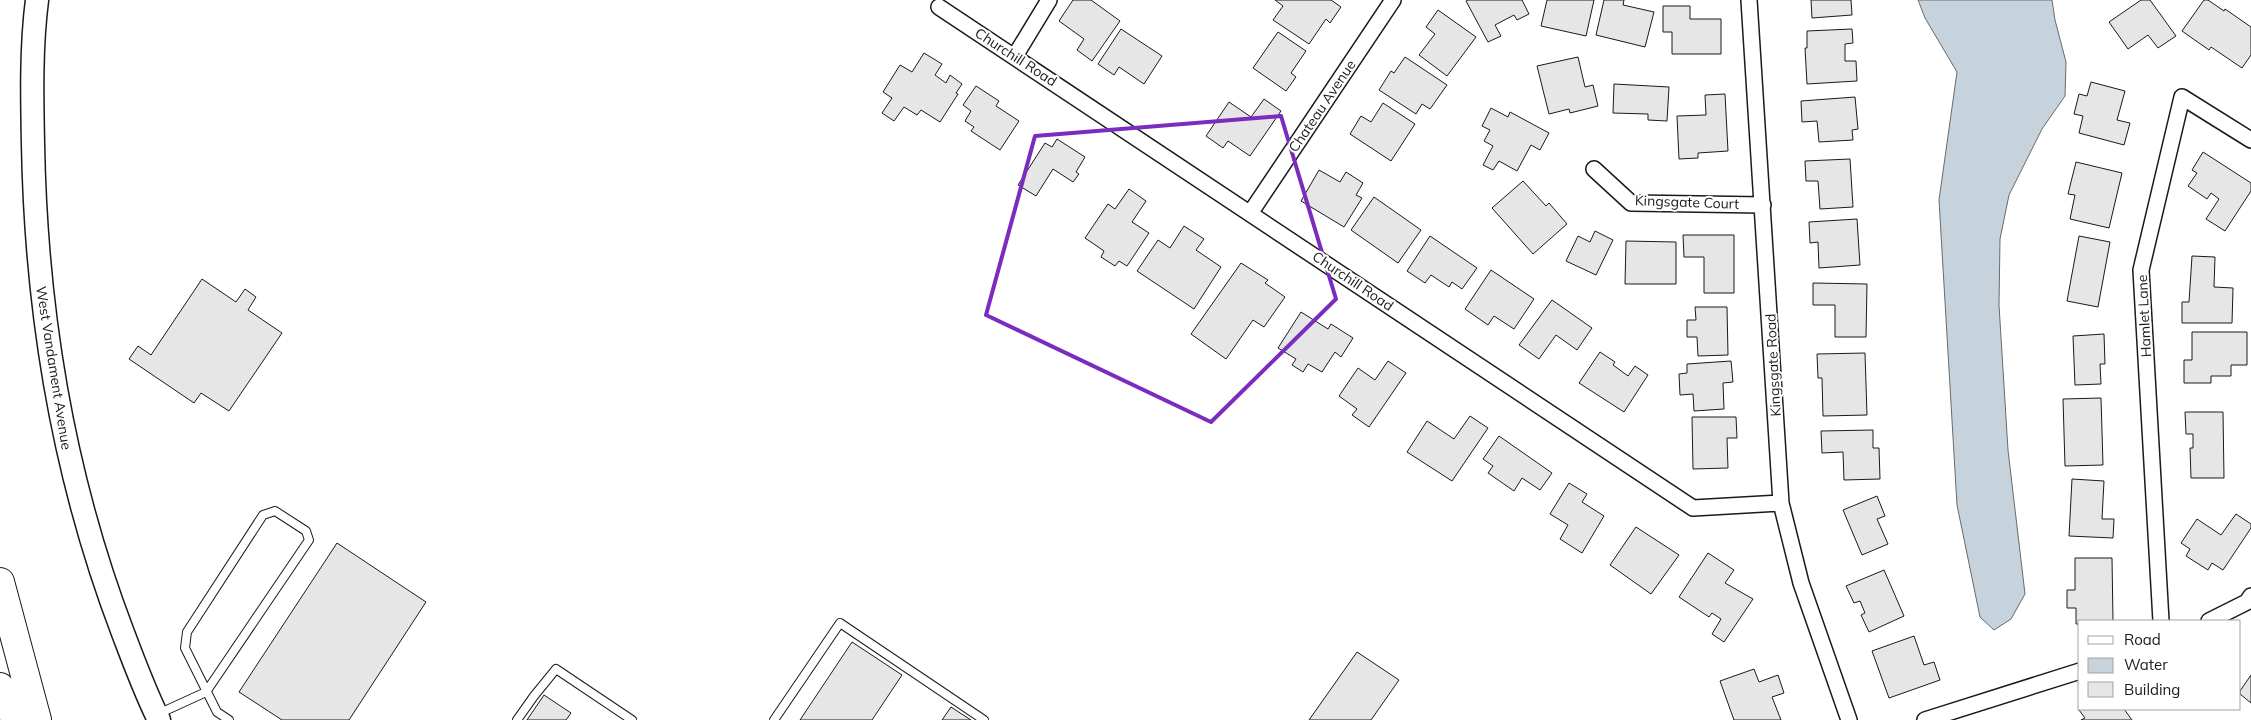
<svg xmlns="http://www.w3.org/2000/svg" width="2251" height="720" viewBox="0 0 2251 720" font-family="Mulish,sans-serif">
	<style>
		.water { fill: #c6d2dc; stroke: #6a6a6a }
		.building { fill: #e6e6e6; stroke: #1a1a1a }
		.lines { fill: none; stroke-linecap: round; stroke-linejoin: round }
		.lane-casing { stroke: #1a1a1a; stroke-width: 10 }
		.street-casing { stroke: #1a1a1a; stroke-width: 18 }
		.secondary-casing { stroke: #1a1a1a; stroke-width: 25 }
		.highway-casing { stroke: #1a1a1a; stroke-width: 30 }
		.lane { stroke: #fff; stroke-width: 8 }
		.street { stroke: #fff; stroke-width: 15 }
		.secondary { stroke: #fff; stroke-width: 22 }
		.highway { stroke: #fff; stroke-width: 28 }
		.marked { fill: none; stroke: #7b2cbf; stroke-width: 4; stroke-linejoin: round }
		.labels { text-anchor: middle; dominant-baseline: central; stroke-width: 4; stroke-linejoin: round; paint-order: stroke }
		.street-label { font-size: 14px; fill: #1a1a1a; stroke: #fff }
	</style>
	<rect width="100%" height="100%" fill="#fff"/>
	<!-- water -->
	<path class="water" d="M1918 0H2052L2055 20 2066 62 2065 96 2042 129 2009 195 2000 239 1999 305 2008 450 2025 594 2011 619 1994 630 1980 617 1957 505 1939 200 1957 72 1925 18Z"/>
	<!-- building -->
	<path class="building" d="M1073 0H1091L1120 21 1092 61 1077 50 1084 39 1059 21Z
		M1331 0 1341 7 1330 23 1326 19 1309 44 1273 20 1283 6 1275 0Z
		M1468 0H1522L1529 14 1517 20 1514 15 1495 25 1501 36 1488 42 1466 1Z
		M1547 0H1594L1586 36 1541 26Z
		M1604 0H1624L1623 5 1654 12 1645 47 1596 35Z
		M1811 0H1851L1852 15 1812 18Z
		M2141 0H2150L2176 36 2158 48 2148 35 2128 49 2109 22Z
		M2204 0H2208L2224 11 2225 9 2251 27V55L2242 68 2211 47 2209 50 2182 31Z
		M1663 6H1690V19H1721V54H1672V32H1663Z
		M1438 10 1476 37 1447 76 1419 55 1435 34 1426 27Z
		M1121 29 1162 56 1144 84 1119 67 1114 75 1098 64Z
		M1852 29 1853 43 1845 44V61H1856L1857 81 1807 84 1805 48H1807V31Z
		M1278 32 1306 51 1291 73 1296 77 1286 91 1253 68Z
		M924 53 942 64 935 75 946 83 950 75 962 84 956 93 958 94 940 122 921 110 917 115 904 107 894 121 882 113 892 98 883 92 900 65 912 72Z
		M1405 57 1447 85 1430 109 1422 104 1416 114 1379 90 1391 71 1394 73Z
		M1578 57 1585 87 1593 85 1598 106 1570 113 1569 109 1549 114 1537 66Z
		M2091 82 2125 91 2117 120 2130 123 2124 145 2079 133 2083 116 2074 114 2079 94 2087 96Z
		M1614 84 1669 87 1667 121 1648 120V114L1613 113Z
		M976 86 999 101 996 106 1019 121 1000 150 971 131 974 127 965 121 971 111 963 105Z
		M1725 94 1728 151 1698 153V158L1679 159 1677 116 1706 115 1705 95Z
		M1855 97 1858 129 1852 130 1853 140 1819 142 1817 121 1802 122 1801 101Z
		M1264 99 1281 111 1250 156 1228 141 1223 148 1206 136 1229 102 1251 117Z
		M1383 103 1415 124 1391 161 1350 134 1361 116 1371 122Z
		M1491 108 1508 117 1510 112 1549 133 1540 150 1531 145 1517 171 1499 161 1493 170 1483 165 1493 146 1484 141 1490 130 1482 126Z
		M1057 139 1085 157 1076 172 1079 174 1073 182 1053 169 1036 196 1018 185 1045 143 1052 147Z
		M2203 152 2251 183V191L2225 231 2206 219 2219 199 2211 193 2207 199 2188 186 2197 173 2192 170Z
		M1850 159 1853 207 1820 209 1818 181H1806L1805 161Z
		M2076 162 2122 173 2109 228 2070 219 2075 195 2068 194Z
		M1319 170 1340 182 1346 172 1363 183 1356 195 1362 198 1344 227 1301 201Z
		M1523 181 1546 206 1549 203 1567 224 1533 254 1492 208Z
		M1129 189 1146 201 1132 222 1149 233 1127 266 1119 261 1115 266 1101 257 1104 251 1085 238 1108 204 1115 209Z
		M1374 197 1421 230 1398 263 1351 230Z
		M1857 219 1860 265 1819 268 1818 242 1810 243 1809 222Z
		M1184 226 1204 239 1196 250 1221 267 1194 309 1137 271 1158 240 1170 248Z
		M1595 231 1613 240 1596 275 1566 261 1578 236 1590 242Z
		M1683 235H1734V293H1704V257H1684Z
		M1430 236 1477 268 1462 289 1452 282 1449 287 1431 275 1425 283 1407 271Z
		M2079 236 2110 242 2098 307 2067 301Z
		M1626 241 1676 242V284H1625Z
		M2192 256 2215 257 2214 287 2233 288 2232 323H2182V302H2189Z
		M1241 263 1268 280 1265 283 1285 297 1264 327 1253 320 1226 359 1191 334Z
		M1491 270 1534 299 1514 329 1494 316 1488 325 1465 309Z
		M202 279 236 302 245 289 256 297 248 310 282 333 229 411 201 393 194 403 129 359 138 346 151 355Z
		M1813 283 1867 284 1866 337H1835V305H1813Z
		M1552 300 1592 328 1577 350 1556 335 1539 359 1519 345Z
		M1695 307H1727L1728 355 1698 356 1697 337H1687V320H1696Z
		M1301 312 1328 329 1331 324 1353 338 1341 357 1335 352 1322 372 1308 364 1303 372 1292 365 1296 359 1278 348Z
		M2192 332H2247V365H2231V376H2211V383H2184V360H2192Z
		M2104 334 2105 364H2100L2101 384 2075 385 2073 336Z
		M1600 352 1615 362 1613 365 1628 376 1635 366 1648 375 1624 412 1579 383Z
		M1865 353 1867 415 1823 416 1822 378H1818L1817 354Z
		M1388 361 1406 373 1369 427 1352 415 1357 409 1339 396 1358 368 1375 380Z
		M1731 361 1733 382 1723 383 1724 409 1694 411 1693 394 1680 395 1679 374 1687 373V364Z
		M2101 398 2103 465 2065 466 2063 399Z
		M2185 412H2223L2224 478H2191L2190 448H2193V434H2186Z
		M1470 416 1488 428 1452 481 1407 452 1427 421 1454 439Z
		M1692 417H1736L1737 438H1727L1728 468 1693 469Z
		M1873 430V448H1879L1880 479 1844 480 1843 452 1822 453 1821 431Z
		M1499 436 1552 473 1540 490 1522 478 1514 491 1488 473 1493 466 1483 459Z
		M2072 479 2104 481 2102 519H2114L2113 538 2069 536Z
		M1569 483 1587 494 1582 502 1604 516 1582 553 1560 539 1568 525 1550 514Z
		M1877 496 1885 516 1877 519 1888 544 1862 555 1843 510Z
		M2236 514 2251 524V528L2223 570 2212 563 2208 570 2186 556 2190 549 2181 543 2197 519 2221 535Z
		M1636 527 1679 555 1651 594 1610 565Z
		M337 543 426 602 349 720H282L239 692Z
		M1708 553 1734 570 1725 583 1753 599 1724 642 1712 634 1721 619 1712 613 1709 617 1679 597Z
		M2075 558H2112L2113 621H2080V624H2076V608H2067V590H2075Z
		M1884 570 1904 616 1869 632 1861 615 1865 613 1860 601 1854 603 1846 586Z
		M1914 636 1924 665 1934 662 1940 680 1889 698 1872 651Z
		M852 642 902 675 872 720H800Z
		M1357 652 1399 680 1371 720H1309Z
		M1754 669 1759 682 1778 675 1784 693 1772 697 1781 720H1734L1720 681Z
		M2251 675V703L2240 694V691Z
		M544 695 571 713 566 720H527Z
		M951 707 971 720H942Z
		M2081 709H2124L2132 720H2081L2085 718 2079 710Z"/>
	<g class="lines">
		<!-- lane casing -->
		<g class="lane-casing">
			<path id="lane" d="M158 714 206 692 309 540 306 531 275 511 263 515 187 632 185 648 217 712 229 720
				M517 720 534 696 556 669 632 720
				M774 720 840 623 984 720"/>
		</g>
		<!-- street casing -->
		<g class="street-casing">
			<path id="street" d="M1749 0 1781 503 1801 583 1849 720
				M939 7 1693 508 1781 503
				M1015 56 1049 0
				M1594 169 1631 203 1763 205
				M1251 212 1393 0
				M2161 621 2141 270 2182 97 2251 140
				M2209 621 2247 602 2251 596
				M1925 720 2080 671"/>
		</g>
		<!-- secondary casing -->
		<g class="secondary-casing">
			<path id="secondary" d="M37 0C31 47 32 96 33 144 36 311 63 476 123 633 134 662 145 692 159 720"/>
		</g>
		<!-- highway casing -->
		<g class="highway-casing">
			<path id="highway" d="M0 582 37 720
				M0 687 16 720"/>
		</g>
		<!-- lane -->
		<use href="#lane" class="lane"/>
		<!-- street -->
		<use href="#street" class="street"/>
		<!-- secondary -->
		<use href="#secondary" class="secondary"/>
		<!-- highway -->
		<use href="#highway" class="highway"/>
	</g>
	<!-- marked area -->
	<path class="marked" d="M1281 116 1336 299 1211 422 986 315 1035 136Z"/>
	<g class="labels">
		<!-- street labels -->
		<g class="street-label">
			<text transform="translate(1016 57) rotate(33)">Churchill Road</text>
			<text transform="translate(1322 106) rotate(-56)">Chateau Avenue</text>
			<text transform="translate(1687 202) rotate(2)">Kingsgate Court</text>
			<text transform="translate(1353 281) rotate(34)">Churchill Road</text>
			<text transform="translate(2144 316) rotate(-93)">Hamlet Lane</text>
			<text transform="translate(1773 365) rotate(-93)">Kingsgate Road</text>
			<text transform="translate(54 368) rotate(81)">West Vandament Avenue</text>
		</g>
	</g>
	<!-- legend -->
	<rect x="2078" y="620" width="162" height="90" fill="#ffffff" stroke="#a3a3a3"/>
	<rect x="2088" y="636" width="25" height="8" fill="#ffffff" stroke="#a3a3a3"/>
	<text x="2124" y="645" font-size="15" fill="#1a1a1a">Road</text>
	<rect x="2088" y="658" width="25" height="15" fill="#c6d2dc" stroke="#a3a3a3"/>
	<text x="2124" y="670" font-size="15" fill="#1a1a1a">Water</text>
	<rect x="2088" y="682" width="25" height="15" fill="#e6e6e6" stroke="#a3a3a3"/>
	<text x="2124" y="695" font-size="15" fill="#1a1a1a">Building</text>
</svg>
